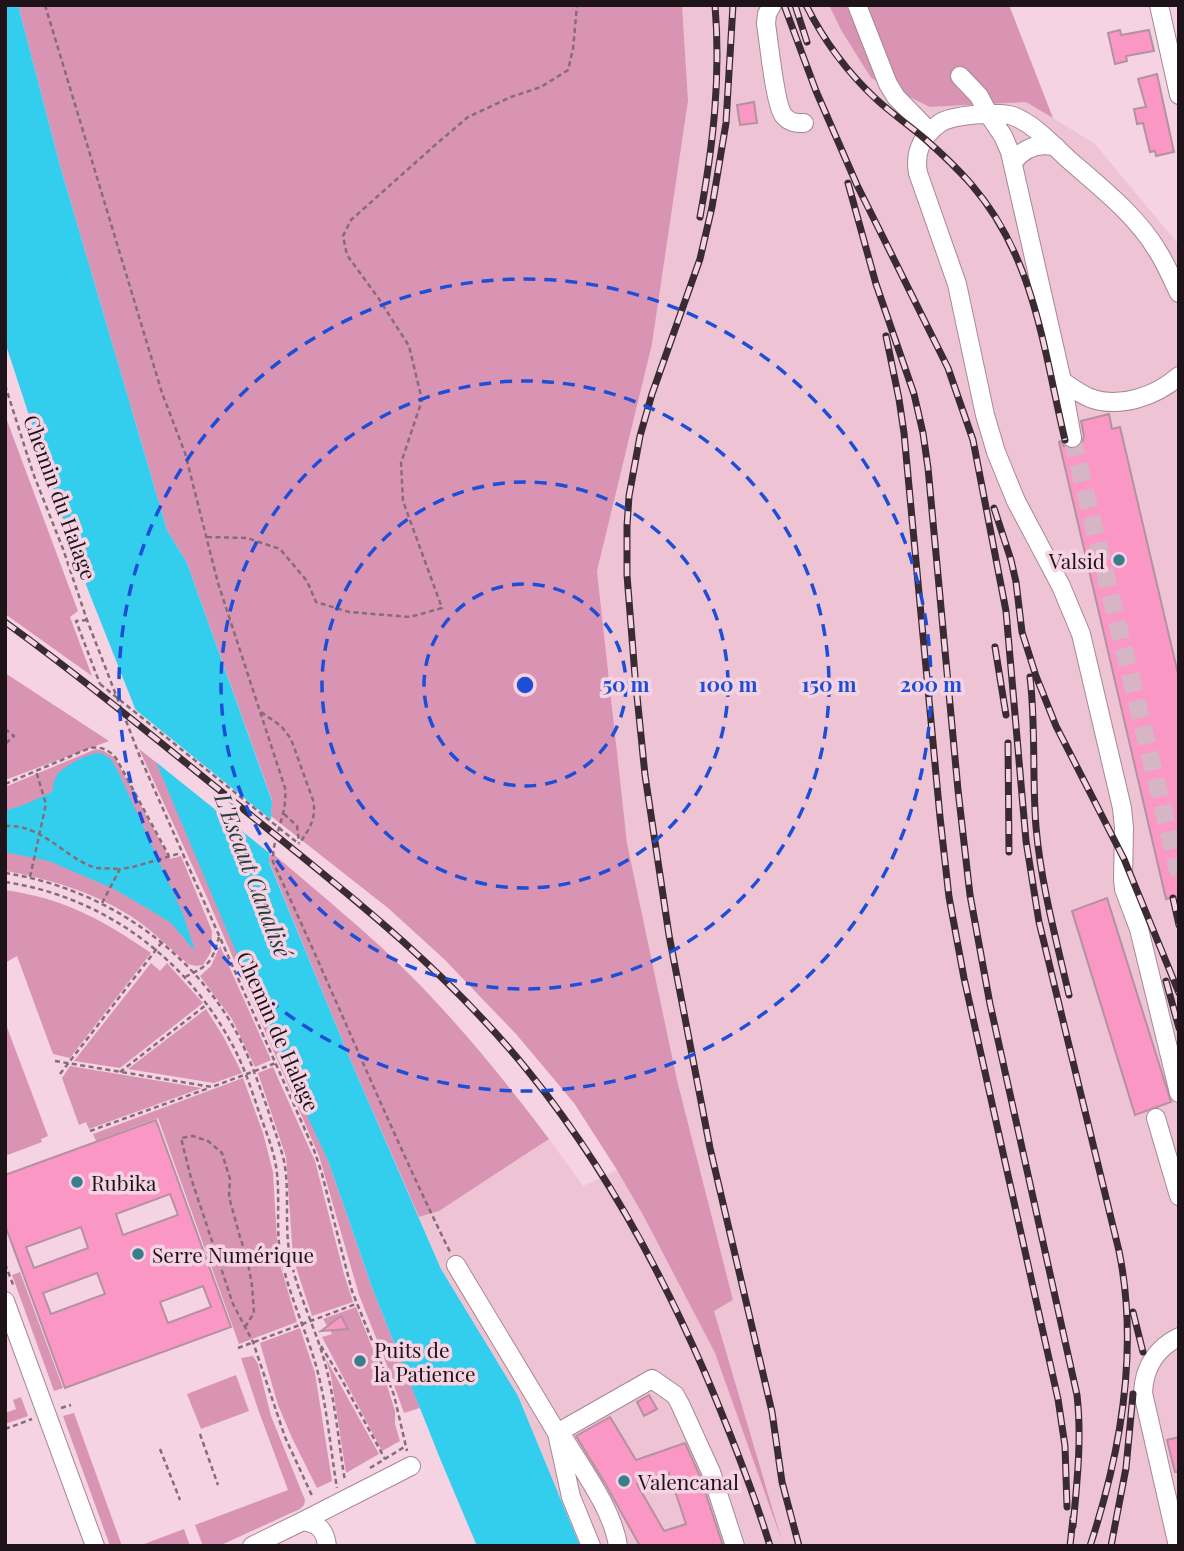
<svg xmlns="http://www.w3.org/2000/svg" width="1184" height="1551" viewBox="0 0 1184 1551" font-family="'Playfair Display',serif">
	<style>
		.built { fill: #eec4d5 }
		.green { fill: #d994b3 }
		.water { fill: #33ceee }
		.pier { fill: #f6d3e2 }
		.building { fill: #fa97c5; stroke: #b392a0; stroke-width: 2; fill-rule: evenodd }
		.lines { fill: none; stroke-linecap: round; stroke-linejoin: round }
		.minor-tunnel { stroke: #d6b6c4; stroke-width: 18; stroke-dasharray: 18 9; stroke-linecap: butt }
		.minor-casing { stroke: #a68794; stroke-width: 20 }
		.path { stroke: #846d77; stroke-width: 2.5; stroke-dasharray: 5 3.5; stroke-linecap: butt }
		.minor { stroke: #fff; stroke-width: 18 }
		.rail-casing { stroke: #392b31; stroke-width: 7 }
		.rail { stroke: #f6d3e2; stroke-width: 4.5; stroke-dasharray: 13; stroke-linecap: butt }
		.path-bridge { stroke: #846d77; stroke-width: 2.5; stroke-dasharray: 5 3.5; stroke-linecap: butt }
		.ring { fill: none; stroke: #1d4ed8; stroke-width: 3.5; stroke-dasharray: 12 9 }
		.poi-dot { fill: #3a7d8d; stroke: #f6d3e2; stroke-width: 2.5 }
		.labels { text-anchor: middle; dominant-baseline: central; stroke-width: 7; stroke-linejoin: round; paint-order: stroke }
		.street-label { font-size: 21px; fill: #1e1318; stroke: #f6d3e2 }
		.poi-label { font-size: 21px; fill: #1e1318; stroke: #f6d3e2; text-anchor: start }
		.water-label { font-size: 23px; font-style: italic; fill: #253e44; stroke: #f6d3e2 }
		.centre { fill: #1d4ed8; stroke: #f6d3e2; stroke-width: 3.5 }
		.ring-label { font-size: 21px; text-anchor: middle; font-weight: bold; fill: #1d4ed8; stroke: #f6d3e2; stroke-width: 7; stroke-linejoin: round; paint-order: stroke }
	</style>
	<rect width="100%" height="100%" fill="#f6d3e2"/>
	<!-- built -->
	<path class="built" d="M682 5H829L841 30 871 78 931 107 1027 102 1095 144 1179 245V1546H580L518 1396 441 1269 419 1217 439 1211 549 1139 583 1186 617 1170 643 1215 715 1353 777 1523 714 1311 733 1300 677 1080 627 843 597 571 652 344 688 101Z"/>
	<!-- green -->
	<path class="green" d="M18 5H682L688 101 652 344 597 571 627 843 677 1080 733 1300 714 1311 782 1541 715 1353 643 1215 617 1170 574 1103 516 1034 444 959 388 908 271 816 272 800 187 563 167 530 61 169Z
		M829 5H1009L1053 118 1026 102 930 107 871 78 841 30Z
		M5 415 78 611 70 617 92 676 5 614Z
		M5 673 109 741 5 780Z
		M96 749 104 751 115 758 170 859 181 856 212 931 211 952 203 965 196 966 188 964C172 950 156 934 138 921 99 894 52 879 5 871V787Z
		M139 749 157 763 329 1163 373 1290 420 1408 404 1413 386 1363 359 1295 319 1156 205 893Z
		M270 851C321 895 375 938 422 987 468 1035 509 1086 549 1139L439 1211 419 1217 350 1059 269 861Z
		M5 890C66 899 101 919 151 953L70 1058 53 1054 17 956 5 963Z
		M220 946 271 1060 255 1067 232 1019 200 976 211 966Z
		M151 963 160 971 167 963 203 1003 120 1068 74 1061Z
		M206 1009 223 1036 242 1073 214 1083 128 1069Z
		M5 1022 48 1136 41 1139 42 1142 5 1156Z
		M70 1066 202 1088 89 1129 86 1122 79 1125 62 1078Z
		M273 1067 315 1161 344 1274 353 1302 312 1316 293 1258 286 1157 258 1073Z
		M243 1078 263 1133 273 1172 278 1257 297 1322 239 1344 158 1118 96 1141 93 1134Z
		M20 1272 63 1388 54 1391 12 1275Z
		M356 1307 386 1382 395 1411V1424L400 1441 382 1451 322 1337 332 1334 323 1319Z
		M300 1328 315 1373 332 1481 317 1488 292 1438 278 1405 260 1343Z
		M253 1356 258 1364 271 1416 305 1500 304 1505 300 1509 219 1546H203L195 1525 288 1490 259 1412 241 1358Z
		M326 1359 379 1454 346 1473 331 1376Z
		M236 1375 249 1411 201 1429 187 1394Z
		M21 1397 28 1416 5 1424V1413L16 1409 13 1400Z
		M74 1413 122 1546H110L63 1416Z
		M184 1529 190 1546H139Z"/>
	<!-- water -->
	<path class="water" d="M5 5H18L61 169 167 530 187 563 272 801 269 862 350 1059 441 1269 518 1396 580 1546H477L441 1461 373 1290 329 1163 279 1054 159 769 77 562 5 342Z
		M98 753C112 755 115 766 121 778L183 914 195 951 172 924 157 914 114 889 49 861 5 852V811L26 804 52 792C53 787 54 779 57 775 64 766 87 754 98 753Z"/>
	<!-- pier -->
	<path class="pier" d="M131 706 274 822 273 856 151 758Z"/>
	<!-- building -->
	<path class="building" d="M1120 30 1121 35 1149 30 1154 51 1126 56 1127 61 1115 64 1108 33Z
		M1157 74 1174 152 1156 156 1155 151 1150 152 1143 123 1137 124 1134 109 1146 107 1138 79Z
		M754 102 757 123 740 125 737 105Z
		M1109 414 1112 429 1120 427 1179 678V896L1166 899 1059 442 1061 441 1064 446 1069 449 1079 447 1082 443 1084 436 1081 421Z
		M1107 898 1171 1102 1135 1115 1072 911Z
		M156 1120 231 1327 65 1388 5 1225V1175ZM170 1194 178 1215 123 1235 116 1214ZM81 1227 88 1248 34 1268 26 1247ZM97 1273 105 1294 51 1314 43 1293ZM203 1286 211 1307 168 1323 160 1302Z
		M341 1316 348 1329 321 1331Z
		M649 1395 657 1409 644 1416 637 1402Z
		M610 1417 636 1460 685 1443 700 1476 723 1546H640L606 1485 576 1436ZM669 1473 686 1524 664 1531 637 1484Z
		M1179 1437V1472H1175L1167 1440Z"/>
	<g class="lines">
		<!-- minor-tunnel -->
		<path class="minor-tunnel" d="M1072 438 1179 874"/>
		<!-- minor casing -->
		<g class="minor-casing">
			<path id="minor" d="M772 5 767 14 766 24C769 42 775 106 784 116 790 123 796 123 804 123
				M857 5 888 84 896 97 930 132
				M1159 5 1179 95
				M960 76 979 96 989 115 1003 136 1010 152 1062 381 1072 438
				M1013 162C1024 148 1038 142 1056 147
				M1179 293C1172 279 1166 264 1157 250 1135 214 1100 187 1068 159 1052 144 1034 124 1013 116 999 111 952 115 940 123 922 136 914 151 918 173L957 284 985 415 996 452 1016 501 1061 586 1081 634 1122 808 1124 828 1123 879 1124 889 1139 929 1179 1093
				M1062 381C1071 387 1080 394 1090 398 1120 409 1156 396 1179 376
				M1156 1118 1179 1196
				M456 1265 557 1433 571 1497 591 1546
				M5 1301 95 1546
				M557 1433 652 1379 675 1395 680 1404 711 1472 735 1546
				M563 1437C582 1469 613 1510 618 1546
				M303 1521C319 1524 325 1530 327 1546
				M252 1546 303 1521 411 1466
				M1178 1546 1143 1393C1144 1368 1156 1348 1179 1337"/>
		</g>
		<!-- path -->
		<path class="path" d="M45 5 162 393 185 453 218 583 285 788C288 816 272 835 273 862 334 992 387 1124 450 1252
			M5 385 33 473 63 549 87 620 140 757 314 1150 322 1174 352 1291 394 1395 407 1451
			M207 537 247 538 280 549 307 581 316 602 349 612 410 617 442 608 403 501 401 463 422 400 409 346 379 299 347 255 343 236 351 220 434 146 468 117 511 97 541 87 568 70 573 49 577 5
			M87 620 76 621 100 684
			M261 712 281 726 291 739 313 800C317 818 309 830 299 844
			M5 729 14 736 5 744
			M5 784 90 748C101 746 109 750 116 758L169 856
			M284 814 297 826 299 843
			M5 826C39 824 60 852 88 865L96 868 120 869
			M5 873C103 888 192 948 239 1037 251 1061 259 1085 268 1110 273 1127 280 1144 284 1161 290 1192 284 1225 290 1256 296 1289 313 1323 323 1356 335 1396 338 1440 345 1481
			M30 877 46 804 36 771
			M5 882C100 896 181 954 228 1037 241 1059 249 1082 257 1106 263 1124 271 1142 275 1161 282 1194 274 1229 282 1262 290 1296 305 1329 315 1362 327 1403 330 1447 337 1488
			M102 903 120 869 133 867 181 853
			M185 977C209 965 212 963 219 937
			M55 1061 212 1087 276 1063
			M120 1072 206 1005
			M60 1074 162 942
			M90 1131 209 1088
			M5 1264 14 1287
			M245 1327 254 1313 252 1285 247 1258 240 1237 229 1197 230 1179 222 1153 208 1141 193 1136 181 1138 191 1178 233 1304 253 1342 285 1437 313 1498
			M321 1346 342 1380 385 1459
			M238 1348 356 1304
			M61 1408 71 1405
			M5 1429 32 1419
			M200 1434 218 1485
			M160 1449 180 1500
			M370 1468 406 1446"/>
		<!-- minor -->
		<use href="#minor" class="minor"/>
		<!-- rail casing -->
		<g class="rail-casing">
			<path id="rail" d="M733 5 726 123 712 207 700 259 652 394 640 436 629 496 627 526V575L635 676 645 775 669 935 710 1148 772 1412 782 1482 799 1546
				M784 5 816 91 857 185 948 368 973 440 1006 611 1026 841 1039 922 1119 1251C1139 1349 1121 1452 1090 1546
				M795 5 807 42
				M806 5C824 41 847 72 876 99 891 113 909 125 925 139 941 153 957 168 971 184 1035 258 1043 348 1065 440
				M848 183 876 284 914 394 923 433 928 468 958 790 970 895 990 1004 1077 1395C1082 1439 1077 1482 1073 1526
				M700 217C713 146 721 78 715 5
				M886 336 899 399 904 433 940 817 949 897 964 978 1058 1399 1065 1446 1067 1507
				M994 508 1011 560 1016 582 1022 632 1036 676 1056 726 1124 859 1179 993
				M5 622C85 680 161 743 238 805 341 888 444 967 528 1071 602 1162 658 1265 705 1373 729 1430 752 1487 770 1546
				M995 647 1006 715
				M1030 677C1036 727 1032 777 1036 827 1041 884 1056 939 1069 995
				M1008 743 1009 852
				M1173 898 1179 925
				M1166 981 1179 1028
				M1133 1312 1143 1352
				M1070 1546 1073 1518
				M1111 1546 1126 1468 1133 1394"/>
		</g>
		<!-- rail -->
		<use href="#rail" class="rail"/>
		<!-- path-bridge -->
		<path class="path-bridge" d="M100 684 299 844"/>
	</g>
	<!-- distance rings -->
	<g class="ring">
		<circle cx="525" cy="685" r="101"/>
		<circle cx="525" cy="685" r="203"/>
		<circle cx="525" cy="685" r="304"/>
		<circle cx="525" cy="685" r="406"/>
	</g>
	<!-- markers -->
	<g class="poi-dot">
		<circle cx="1119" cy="560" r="7"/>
		<circle cx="77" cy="1182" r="7"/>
		<circle cx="138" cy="1254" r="7"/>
		<circle cx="360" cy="1361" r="7"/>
		<circle cx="624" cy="1481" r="7"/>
	</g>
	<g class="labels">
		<!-- street labels -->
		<g class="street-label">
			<text transform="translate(61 497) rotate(70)">Chemin du Halage</text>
			<text transform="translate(279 1031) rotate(66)">Chemin de Halage</text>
		</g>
		<!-- poi labels -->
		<g class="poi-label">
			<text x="1105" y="560" text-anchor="end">Valsid</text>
			<text x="91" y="1182">Rubika</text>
			<text x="152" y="1254">Serre Numérique</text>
			<text x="374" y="1349">Puits de<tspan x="374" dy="24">la Patience</tspan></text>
			<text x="638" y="1481">Valencanal</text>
		</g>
		<!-- water labels -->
		<g class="water-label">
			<text transform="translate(254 875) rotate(69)">L'Escaut Canalisé</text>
		</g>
	</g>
	<circle cx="525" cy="685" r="10" class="centre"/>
	<g class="ring-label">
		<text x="626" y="692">50 m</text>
		<text x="728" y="692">100 m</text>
		<text x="829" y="692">150 m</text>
		<text x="931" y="692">200 m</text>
	</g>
	<!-- border -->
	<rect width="1184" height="1551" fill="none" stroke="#1e1318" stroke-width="14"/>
</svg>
